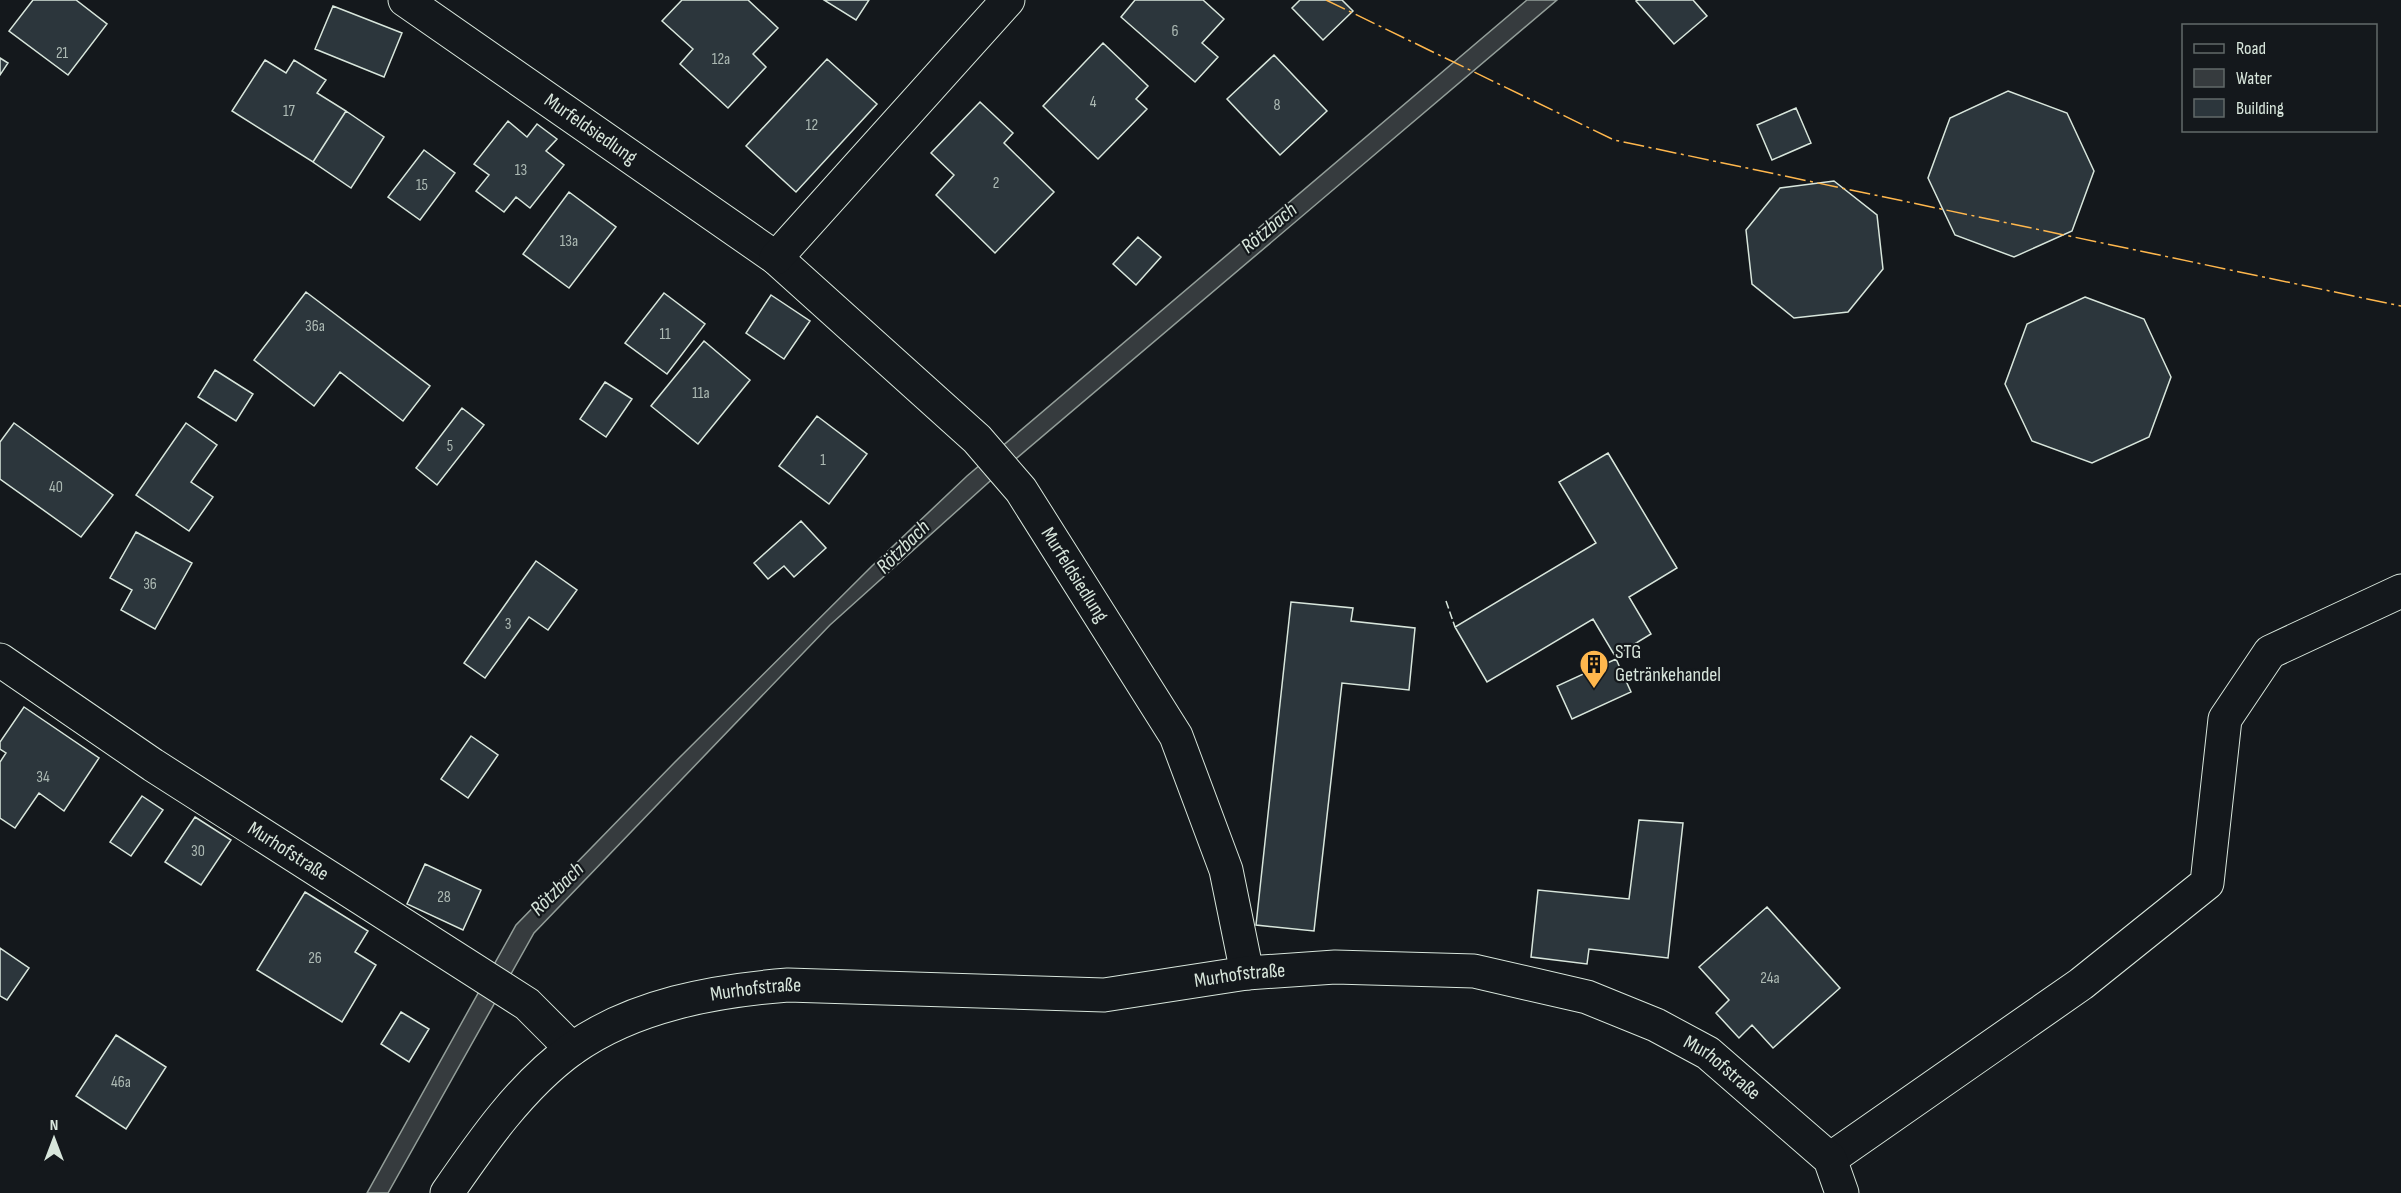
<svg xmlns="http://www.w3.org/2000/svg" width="2401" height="1193" viewBox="0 0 2401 1193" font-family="'Sofia Sans Condensed',sans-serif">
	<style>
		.water { fill: #363b3e; stroke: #939e99; stroke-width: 1.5 }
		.building { fill: #2c363c; stroke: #d8e6dc; stroke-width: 1.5 }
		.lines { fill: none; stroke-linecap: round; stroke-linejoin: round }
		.minor-casing { stroke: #d8e6dc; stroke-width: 35 }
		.minor { stroke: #14181c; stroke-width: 33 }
		.fence { stroke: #d8e6dc; stroke-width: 1.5; stroke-dasharray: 8 3; stroke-linecap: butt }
		.power { stroke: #ffb74d; stroke-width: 1.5; stroke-dasharray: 21 4.5 3 4.5; stroke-linecap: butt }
		.labels { text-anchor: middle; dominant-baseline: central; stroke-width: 4.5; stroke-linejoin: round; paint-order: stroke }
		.number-label { font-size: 16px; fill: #adbab4 }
		.street-label { font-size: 20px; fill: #d8e6dc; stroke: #14181c }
		.poi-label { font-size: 20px; fill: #d8e6dc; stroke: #14181c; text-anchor: start }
		.water-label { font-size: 21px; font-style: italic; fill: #d8e6dc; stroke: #14181c }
	</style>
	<rect width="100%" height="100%" fill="#14181c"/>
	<!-- water -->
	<path class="water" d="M1527 0H1557L998 474 830 625 534 933 388 1193H367L516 925 674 763 872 566 967 476Z"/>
	<!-- building -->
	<path class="building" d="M33 0H76L107 24 68 75 9 31Z
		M682 0H748L778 28 753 54 766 67 728 108 680 64 693 49 662 21Z
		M824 0H869L856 20Z
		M1135 0H1203L1224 19 1202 43 1218 57 1195 82 1121 17Z
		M1300 0H1342L1353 11 1323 40 1292 8Z
		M1638 0H1693L1707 16 1674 44 1636 1Z
		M333 6 402 33 384 77 315 49Z
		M1103 43 1148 86 1136 99 1147 109 1098 159 1043 106Z
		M1274 55 1327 111 1280 155 1227 99Z
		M0 58 8 63 0 75Z
		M827 59 877 104 796 192 746 146Z
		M265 60 286 73 294 60 326 80 317 93 346 111 313 162 232 111Z
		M2008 91 2067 113 2094 171 2072 231 2014 257 1955 235 1928 178 1950 118Z
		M980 102 1013 133 1004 143 1054 192 995 253 936 195 954 175 931 153Z
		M1796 108 1811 143 1772 160 1757 125Z
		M346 111 384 137 351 188 313 162Z
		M508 121 527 137 537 124 557 139 546 151 564 165 530 208 516 197 504 212 476 191 489 175 474 164Z
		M424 150 455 173 420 220 388 197Z
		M1834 181 1877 215 1883 269 1848 312 1794 318 1752 284 1746 230 1780 188Z
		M569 192 616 227 569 288 523 254Z
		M1138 237 1161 257 1136 285 1113 264Z
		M306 292 430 386 403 421 340 372 314 406 254 360Z
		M664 293 705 324 667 374 625 343Z
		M771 295 810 321 784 359 746 333Z
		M2085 297 2144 319 2171 377 2149 437 2092 463 2032 441 2005 384 2027 324Z
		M704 341 750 380 698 444 651 406Z
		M215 370 253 394 236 421 198 397Z
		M605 382 632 399 606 437 580 419Z
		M462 408 484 425 437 485 416 468Z
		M817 416 867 454 829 504 779 466Z
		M14 423 113 495 81 537 0 479V442Z
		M186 423 217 445 191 482 213 497 189 531 136 495Z
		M1608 453 1677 568 1629 597 1651 634 1615 656 1593 619 1487 682 1455 627 1596 543 1559 482Z
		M801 521 826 548 794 577 784 566 768 579 754 563Z
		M136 532 192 563 155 629 121 610 132 590 110 578Z
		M536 561 577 590 548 630 529 617 485 678 464 663Z
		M1291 602 1353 608 1351 621 1415 628 1409 690 1342 683 1314 931 1256 925Z
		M1616 659 1631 692 1572 719 1557 686Z
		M24 707 99 758 64 811 39 793 15 828 0 818V762L6 753 0 749V742Z
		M471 736 498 755 468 798 441 779Z
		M142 796 163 810 131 856 110 842Z
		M195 817 231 840 201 885 165 862Z
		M1639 820 1683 823 1668 958 1589 949 1587 964 1531 957 1538 890 1629 899Z
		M425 864 481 890 463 930 407 904Z
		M305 892 368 931 355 952 376 965 342 1022 257 970Z
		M1767 907 1840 988 1773 1048 1752 1025 1739 1038 1716 1013 1729 1000 1699 967Z
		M0 948 29 968 7 1000 0 996Z
		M401 1012 429 1029 409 1062 381 1044Z
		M116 1035 166 1067 126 1129 76 1096Z"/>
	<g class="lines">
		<!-- minor casing -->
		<g class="minor-casing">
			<g id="minor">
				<path id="s1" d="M405 0 776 258 977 439 1021 490 1176 736 1226 870 1247 973"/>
				<path d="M776 258 1008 0"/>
				<path id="s2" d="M0 660 153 765 527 1004 572 1049"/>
				<path d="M1830 1159 2081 984 2207 883 2225 719 2270 652 2401 591"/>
				<path id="s3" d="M447 1193C482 1142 521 1086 572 1049 634 1005 714 991 788 985L1104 995 1247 973 1335 967 1474 971 1587 997 1656 1025 1708 1053 1830 1159 1842 1193"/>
			</g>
		</g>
		<!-- minor -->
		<use href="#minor" class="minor"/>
		<!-- fence -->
		<path class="fence" d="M1446 601 1455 627"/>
		<!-- power -->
		<path class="power" d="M1326 0 1614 140 2401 306"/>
	</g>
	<!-- icons -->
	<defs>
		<g id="building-pin" transform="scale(1.5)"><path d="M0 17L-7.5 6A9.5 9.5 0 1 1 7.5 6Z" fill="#ffb74d" stroke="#14181c"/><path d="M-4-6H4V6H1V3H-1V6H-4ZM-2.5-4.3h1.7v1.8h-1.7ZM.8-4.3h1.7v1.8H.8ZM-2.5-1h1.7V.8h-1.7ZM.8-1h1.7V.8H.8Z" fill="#111"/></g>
	</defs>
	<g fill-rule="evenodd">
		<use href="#building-pin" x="1594" y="664"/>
	</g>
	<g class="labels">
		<!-- number labels -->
		<g class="number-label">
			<text x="1175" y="31">6</text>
			<text x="62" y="53">21</text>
			<text x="721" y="59">12a</text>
			<text x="1093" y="102">4</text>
			<text x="1277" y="105">8</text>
			<text x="289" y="111">17</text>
			<text x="812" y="125">12</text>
			<text x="521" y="170">13</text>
			<text x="996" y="183">2</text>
			<text x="422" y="185">15</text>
			<text x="569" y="241">13a</text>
			<text x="315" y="326">36a</text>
			<text x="665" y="334">11</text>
			<text x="701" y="393">11a</text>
			<text x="450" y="446">5</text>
			<text x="823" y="460">1</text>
			<text x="56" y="487">40</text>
			<text x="150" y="584">36</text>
			<text x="508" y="624">3</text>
			<text x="43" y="777">34</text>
			<text x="198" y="851">30</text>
			<text x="444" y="897">28</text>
			<text x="315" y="958">26</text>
			<text x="1770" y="978">24a</text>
			<text x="121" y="1082">46a</text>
		</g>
		<!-- street labels -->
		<g class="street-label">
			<text stroke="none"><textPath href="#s1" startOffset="226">Murfeldsiedlung</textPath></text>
			<text stroke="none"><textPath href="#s1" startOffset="890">Murfeldsiedlung</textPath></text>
			<text stroke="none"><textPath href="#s2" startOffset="346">Murhofstraße</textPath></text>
			<text stroke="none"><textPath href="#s3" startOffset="873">Murhofstraße</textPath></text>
			<text stroke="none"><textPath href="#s3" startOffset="387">Murhofstraße</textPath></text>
			<text stroke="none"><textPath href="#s3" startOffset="1377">Murhofstraße</textPath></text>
		</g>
		<!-- poi labels -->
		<g class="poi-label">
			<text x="1615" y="652">STG<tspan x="1615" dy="23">Getränkehandel</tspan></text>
		</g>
		<!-- water labels -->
		<g class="water-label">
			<text transform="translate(1269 228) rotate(-40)">Rötzbach</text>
			<text transform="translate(903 547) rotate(-45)">Rötzbach</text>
			<text transform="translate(557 889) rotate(-45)">Rötzbach</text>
		</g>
	</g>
	<!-- legend -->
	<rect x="2182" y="24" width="195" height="108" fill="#14181c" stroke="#626a69" stroke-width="1.5"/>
	<rect x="2194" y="44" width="30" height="9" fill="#14181c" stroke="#626a69" stroke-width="1.5"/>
	<text x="2236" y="54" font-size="18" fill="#d8e6dc">Road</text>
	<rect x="2194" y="69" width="30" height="18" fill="#363b3e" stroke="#626a69" stroke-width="1.5"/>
	<text x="2236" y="84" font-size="18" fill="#d8e6dc">Water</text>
	<rect x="2194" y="99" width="30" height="18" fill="#2c363c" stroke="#626a69" stroke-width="1.5"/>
	<text x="2236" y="114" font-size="18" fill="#d8e6dc">Building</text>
	<!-- north arrow -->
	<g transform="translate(54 1139)" stroke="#14181c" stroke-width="4.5" paint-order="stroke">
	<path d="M0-4.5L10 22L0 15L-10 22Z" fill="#d8e6dc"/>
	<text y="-9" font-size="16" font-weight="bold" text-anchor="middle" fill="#d8e6dc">N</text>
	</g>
</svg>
